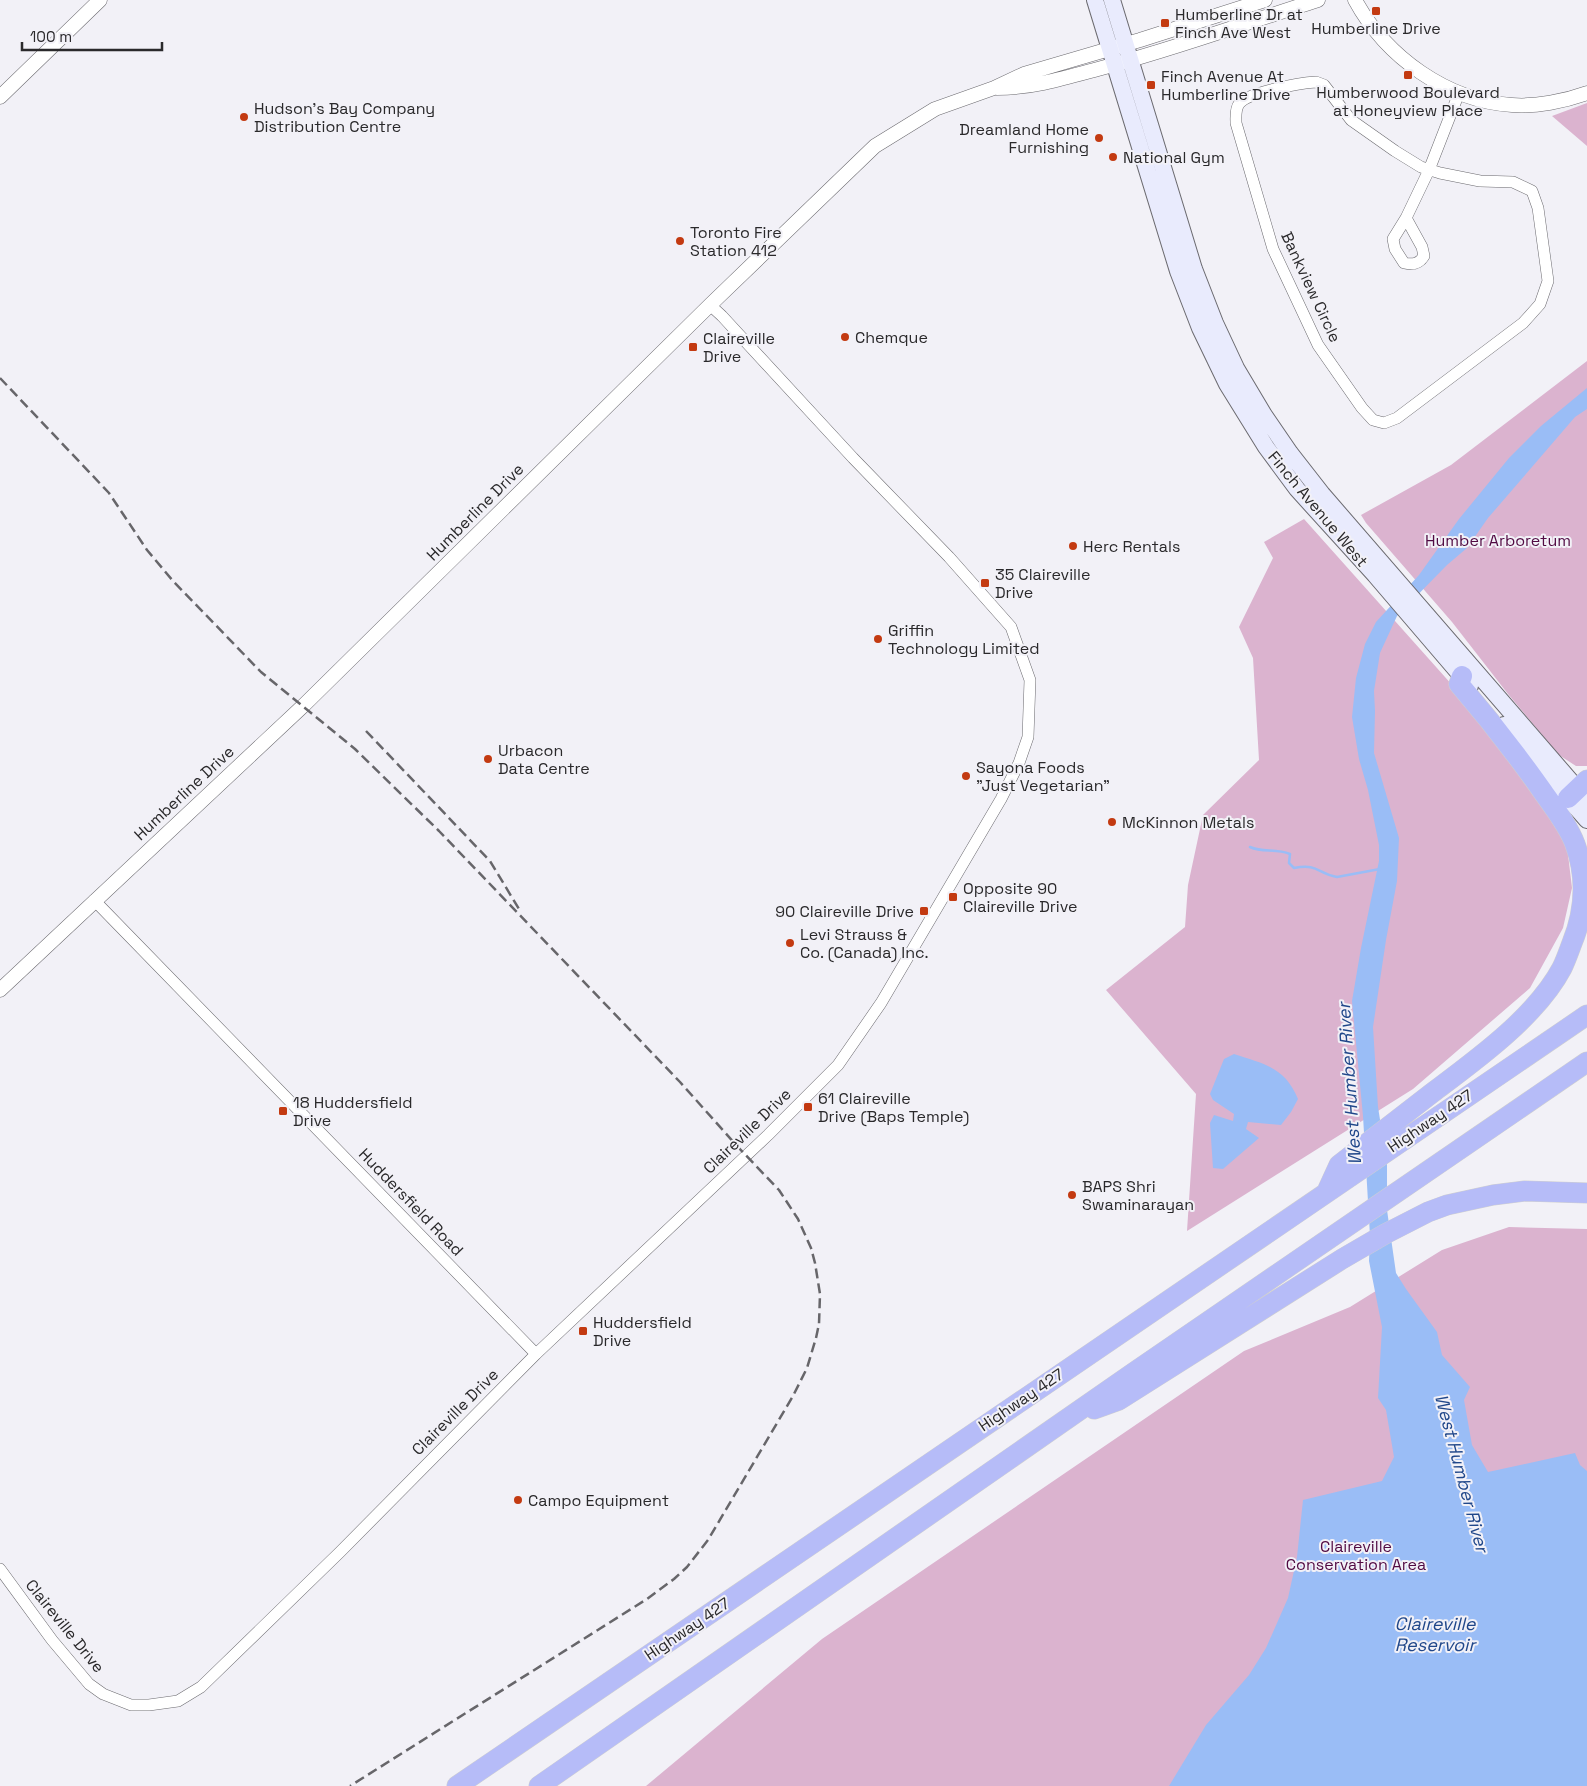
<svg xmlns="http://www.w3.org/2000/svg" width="1587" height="1786" viewBox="0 0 1587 1786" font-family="'Space Grotesk',sans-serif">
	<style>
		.green { fill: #dbb3cf }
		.water { fill: #9abdf6 }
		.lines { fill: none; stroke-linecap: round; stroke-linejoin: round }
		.stream { stroke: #9abdf6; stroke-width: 2.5 }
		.minor-casing { stroke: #6b6a6f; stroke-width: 12 }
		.tertiary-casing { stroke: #6b6a6f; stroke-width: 15 }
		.secondary-casing { stroke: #6b6a6f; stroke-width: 18 }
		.motorway-casing { stroke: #d0d0d0; stroke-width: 21 }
		.minor { stroke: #fff; stroke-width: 11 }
		.tertiary { stroke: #fff; stroke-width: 14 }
		.secondary { stroke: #e9ebfd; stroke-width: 16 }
		.motorway { stroke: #b6bcf8; stroke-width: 20 }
		.rail { stroke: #67666a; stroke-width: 2.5; stroke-dasharray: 10 5; stroke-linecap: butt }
		.poi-dot { fill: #c33a11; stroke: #f2f1f7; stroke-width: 2 }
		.labels { text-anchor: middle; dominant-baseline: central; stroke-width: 4; stroke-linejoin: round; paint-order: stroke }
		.poi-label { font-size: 16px; fill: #2a292b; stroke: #f2f1f7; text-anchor: start }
		.street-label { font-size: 16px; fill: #2a292b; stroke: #f2f1f7 }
		.park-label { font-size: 16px; fill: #510a43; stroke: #f2f1f7 }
		.water-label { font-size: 18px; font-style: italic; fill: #20478a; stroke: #f2f1f7 }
	</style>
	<rect width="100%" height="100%" fill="#f2f1f7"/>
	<!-- green -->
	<path class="green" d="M1587 103V146L1552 116Z
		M1587 361V766H1576L1559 755 1508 694 1452 622 1366 523 1361 515 1451 465Z
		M1304 519 1478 714 1525 776 1567 846 1572 888 1563 928 1530 988 1413 1089 1187 1231 1196 1094 1106 990 1185 927 1188 885 1203 815 1259 760 1253 658 1239 627 1273 558 1264 542Z
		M1509 1227 1587 1229V1786H646L822 1639 1244 1351 1350 1307 1442 1250Z"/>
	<!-- water -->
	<path class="water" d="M1587 388V409L1575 417 1488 518 1467 548 1447 565 1397 616 1380 653 1374 691 1375 711 1374 753 1399 838 1397 881 1386 940 1373 1027 1378 1107 1387 1164V1210L1396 1273 1406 1289 1437 1332 1442 1355 1470 1387 1464 1400 1472 1445 1488 1472 1575 1453 1580 1465 1587 1471V1786H1169L1206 1725 1249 1675 1266 1648 1288 1598 1297 1557 1303 1500 1382 1481 1394 1457 1386 1410 1378 1398 1382 1327 1369 1261 1370 1236 1363 1116 1352 1001 1361 948 1379 861V845L1368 790 1359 759 1352 717 1356 678 1365 644 1376 622 1419 575 1459 519 1509 458 1541 426Z
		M1234 1054C1264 1064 1285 1067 1298 1099L1291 1112 1281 1125 1248 1122 1246 1129 1259 1138 1223 1169 1213 1168 1210 1123 1214 1115 1233 1121 1234 1114 1213 1100 1210 1094 1224 1059Z"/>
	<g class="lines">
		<!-- stream -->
		<path class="stream" d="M1250 847C1263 853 1275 848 1290 854L1289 863 1294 868C1319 863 1317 874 1337 877L1380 869"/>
		<!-- minor casing -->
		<g class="minor-casing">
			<path id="minor" d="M1316 82 1324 85 1351 120 1395 151 1421 167 1440 173 1480 181 1513 182 1532 191 1538 208 1548 281 1540 304 1523 323 1397 418 1384 423 1373 420 1362 408 1318 345 1273 249 1236 123C1236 117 1235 109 1239 104 1247 92 1301 83 1316 82Z
				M1406 218 1422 247 1424 256C1419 264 1413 265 1404 263L1395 249 1393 239 1406 218 1429 170 1459 93
				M94 900 536 1354
				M0 1569 52 1640 89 1684 103 1694 131 1705H149L178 1701 201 1687 340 1552 536 1354 768 1135 838 1065 881 1003 1001 799 1019 763 1028 737 1030 680 1011 627 949 557 853 458 722 316 710 305"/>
		</g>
		<!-- tertiary casing -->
		<g class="tertiary-casing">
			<path id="tertiary" d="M1355 0C1386 57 1447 101 1512 105 1536 107 1565 101 1587 93
				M997 88C1032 88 1065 78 1098 69 1172 50 1245 23 1318 0
				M0 97 100 0
				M0 990 303 706 710 305 875 146 935 109 994 88 1024 74 1140 40 1265 0"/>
		</g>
		<!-- secondary casing -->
		<g class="secondary-casing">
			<path id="secondary" d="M1095 0 1178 271 1200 328 1227 384 1266 447 1297 489 1375 575 1470 686
				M1112 0 1194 269 1215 323 1236 368 1264 415 1290 453 1322 494 1587 800
				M1504 725 1587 820"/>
		</g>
		<!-- motorway casing -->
		<g class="motorway-casing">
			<path id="motorway" d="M1568 798 1587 780
				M1328 1189 1339 1165C1370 1141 1401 1117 1432 1093 1476 1060 1536 1017 1562 968 1566 960 1569 951 1572 943 1585 911 1587 877 1575 844 1568 825 1554 808 1543 792 1517 755 1489 719 1459 684L1462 676
				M1094 1409 1119 1400 1342 1259 1385 1234 1428 1212 1447 1205 1493 1195 1525 1191 1587 1193
				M457 1786 1587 1015
				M539 1786 1133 1373 1587 1062"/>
		</g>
		<!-- minor -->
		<use href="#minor" class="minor"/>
		<!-- tertiary -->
		<use href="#tertiary" class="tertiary"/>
		<!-- secondary -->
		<use href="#secondary" class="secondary"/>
		<!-- motorway -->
		<use href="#motorway" class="motorway"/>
		<!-- rail -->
		<path class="rail" d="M0 378 109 493 147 550 173 581 261 672 355 749 439 831 680 1082 737 1146 779 1190 798 1219 811 1248 815 1263 820 1294 819 1324 816 1338 807 1368 793 1396 708 1540 687 1567 674 1579 647 1599 350 1786
			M366 731 490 861 519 909"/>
	</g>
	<!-- markers -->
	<g class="poi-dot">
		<rect x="1371" y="6" width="10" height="10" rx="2.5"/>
		<rect x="1160" y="18" width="10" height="10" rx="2.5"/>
		<rect x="1403" y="70" width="10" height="10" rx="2.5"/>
		<rect x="1146" y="80" width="10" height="10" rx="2.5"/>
		<circle cx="244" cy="117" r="5"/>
		<circle cx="1099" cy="138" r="5"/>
		<circle cx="1113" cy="157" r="5"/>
		<circle cx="680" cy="241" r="5"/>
		<circle cx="845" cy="337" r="5"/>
		<rect x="688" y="342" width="10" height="10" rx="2.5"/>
		<circle cx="1073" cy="546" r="5"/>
		<rect x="980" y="578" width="10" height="10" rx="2.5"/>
		<circle cx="878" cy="639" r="5"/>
		<circle cx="488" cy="759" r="5"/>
		<circle cx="966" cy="776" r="5"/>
		<circle cx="1112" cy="822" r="5"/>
		<rect x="948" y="892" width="10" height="10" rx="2.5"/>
		<rect x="919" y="906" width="10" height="10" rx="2.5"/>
		<circle cx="790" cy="943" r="5"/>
		<rect x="803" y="1102" width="10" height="10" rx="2.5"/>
		<rect x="278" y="1106" width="10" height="10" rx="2.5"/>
		<circle cx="1072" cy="1195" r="5"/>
		<rect x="578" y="1326" width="10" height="10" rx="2.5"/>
		<circle cx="518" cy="1500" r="5"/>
	</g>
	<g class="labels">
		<!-- poi labels -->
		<g class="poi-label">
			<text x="1175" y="14">Humberline Dr at<tspan x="1175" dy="18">Finch Ave West</tspan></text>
			<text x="1376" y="28" text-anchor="middle">Humberline Drive</text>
			<text x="1161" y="76">Finch Avenue At<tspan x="1161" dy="18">Humberline Drive</tspan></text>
			<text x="1408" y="92" text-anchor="middle">Humberwood Boulevard<tspan x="1408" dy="18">at Honeyview Place</tspan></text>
			<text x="254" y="108">Hudson's Bay Company<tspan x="254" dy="18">Distribution Centre</tspan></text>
			<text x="1089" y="129" text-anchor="end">Dreamland Home<tspan x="1089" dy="18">Furnishing</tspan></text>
			<text x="1123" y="157">National Gym</text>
			<text x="690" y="232">Toronto Fire<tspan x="690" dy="18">Station 412</tspan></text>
			<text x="855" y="337">Chemque</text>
			<text x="703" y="338">Claireville<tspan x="703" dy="18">Drive</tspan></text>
			<text x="1083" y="546">Herc Rentals</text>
			<text x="995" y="574">35 Claireville<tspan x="995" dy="18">Drive</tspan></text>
			<text x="888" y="630">Griffin<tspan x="888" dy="18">Technology Limited</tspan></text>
			<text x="498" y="750">Urbacon<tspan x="498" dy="18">Data Centre</tspan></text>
			<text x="976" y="767">Sayona Foods<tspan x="976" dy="18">"Just Vegetarian"</tspan></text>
			<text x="1122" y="822">McKinnon Metals</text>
			<text x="963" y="888">Opposite 90<tspan x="963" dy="18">Claireville Drive</tspan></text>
			<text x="914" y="911" text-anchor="end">90 Claireville Drive</text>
			<text x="800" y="934">Levi Strauss &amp;<tspan x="800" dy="18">Co. (Canada) Inc.</tspan></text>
			<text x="818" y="1098">61 Claireville<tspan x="818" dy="18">Drive (Baps Temple)</tspan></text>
			<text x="293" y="1102">18 Huddersfield<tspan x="293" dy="18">Drive</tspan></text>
			<text x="1082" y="1186">BAPS Shri<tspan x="1082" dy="18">Swaminarayan</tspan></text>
			<text x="593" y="1322">Huddersfield<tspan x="593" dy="18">Drive</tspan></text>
			<text x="528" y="1500">Campo Equipment</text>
		</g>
		<!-- street labels -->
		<g class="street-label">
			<text transform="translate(1311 287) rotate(65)">Bankview Circle</text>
			<text transform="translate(1318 509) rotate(50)">Finch Avenue West</text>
			<text transform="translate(475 512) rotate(-45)">Humberline Drive</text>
			<text transform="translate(184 793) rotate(-43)">Humberline Drive</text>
			<text transform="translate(1430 1121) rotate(-34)">Highway 427</text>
			<text transform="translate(747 1131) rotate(-44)">Claireville Drive</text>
			<text transform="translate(411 1202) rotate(46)">Huddersfield Road</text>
			<text transform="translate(1021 1400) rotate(-34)">Highway 427</text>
			<text transform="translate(455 1412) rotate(-45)">Claireville Drive</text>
			<text transform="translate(65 1626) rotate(51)">Claireville Drive</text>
			<text transform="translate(687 1629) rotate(-34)">Highway 427</text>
		</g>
		<!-- park labels -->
		<g class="park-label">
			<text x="1498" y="540">Humber Arboretum</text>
			<text x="1356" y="1546">Claireville<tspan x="1356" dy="18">Conservation Area</tspan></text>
		</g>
		<!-- water labels -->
		<g class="water-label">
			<text transform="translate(1349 1084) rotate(-94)">West Humber River</text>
			<text transform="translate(1462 1473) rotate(75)">West Humber River</text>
			<text x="1435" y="1623">Claireville<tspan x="1435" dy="21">Reservoir</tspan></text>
		</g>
	</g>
	<!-- scale -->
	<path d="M22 42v8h140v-8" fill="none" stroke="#2a292b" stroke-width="2.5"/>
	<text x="30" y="42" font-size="15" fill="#2a292b" stroke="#f2f1f7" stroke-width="4" paint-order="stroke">100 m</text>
</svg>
